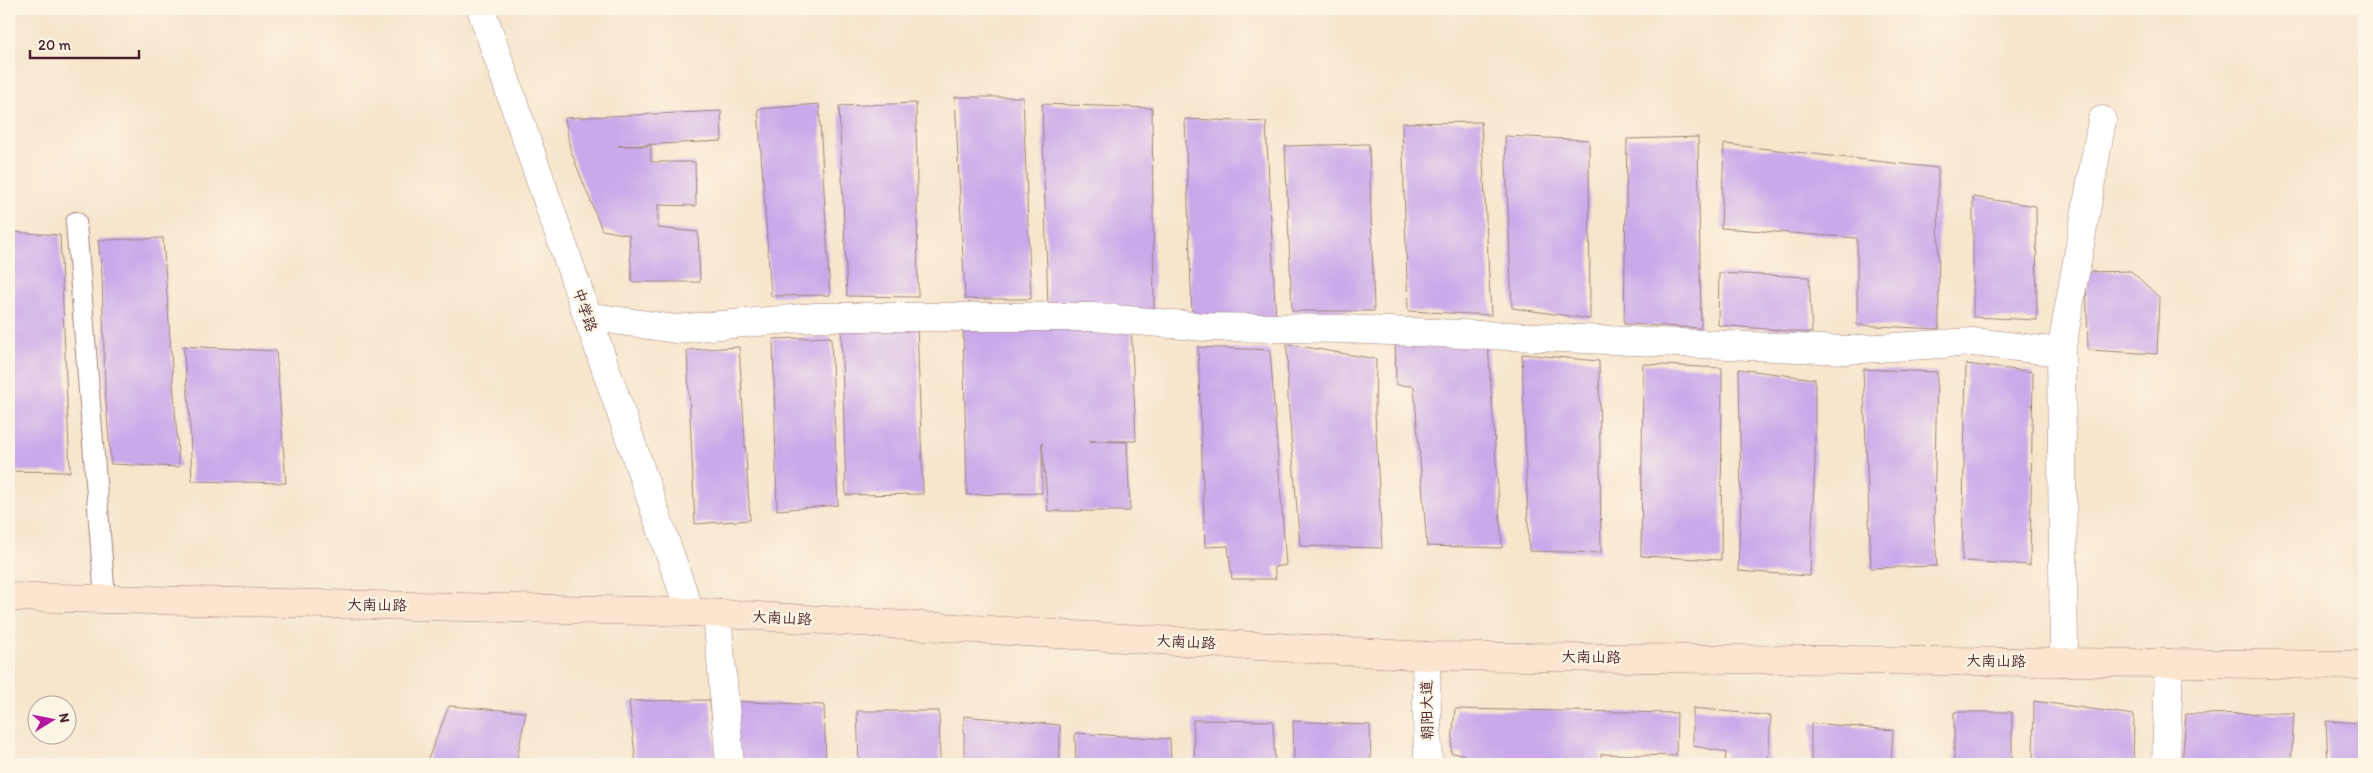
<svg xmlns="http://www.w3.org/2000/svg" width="2373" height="773" viewBox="0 0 2373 773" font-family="Itim,'LXGW WenKai TC',sans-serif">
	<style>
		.building { fill: #caa8ea }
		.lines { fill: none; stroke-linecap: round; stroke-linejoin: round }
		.lane-casing { stroke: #a0827c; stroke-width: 22 }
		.street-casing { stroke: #a0827c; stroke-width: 29 }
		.secondary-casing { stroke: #a0827c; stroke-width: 29 }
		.lane { stroke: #fff; stroke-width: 20 }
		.street { stroke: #fff; stroke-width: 28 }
		.secondary { stroke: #fce5cf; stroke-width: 28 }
		.labels { text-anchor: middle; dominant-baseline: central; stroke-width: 4.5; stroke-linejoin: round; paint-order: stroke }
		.street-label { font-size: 15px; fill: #4a1f2b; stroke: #fcf5e5 }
	</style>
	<rect width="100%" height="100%" fill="#fcf5e5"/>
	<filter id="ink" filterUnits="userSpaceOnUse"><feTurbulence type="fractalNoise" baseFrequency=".02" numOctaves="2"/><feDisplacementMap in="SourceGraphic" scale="10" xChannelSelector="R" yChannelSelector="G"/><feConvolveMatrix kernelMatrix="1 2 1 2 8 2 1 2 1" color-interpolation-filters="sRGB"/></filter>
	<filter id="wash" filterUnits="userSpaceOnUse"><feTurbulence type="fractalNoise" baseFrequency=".0096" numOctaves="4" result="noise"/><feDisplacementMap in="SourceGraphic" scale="20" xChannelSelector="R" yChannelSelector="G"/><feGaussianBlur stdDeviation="1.12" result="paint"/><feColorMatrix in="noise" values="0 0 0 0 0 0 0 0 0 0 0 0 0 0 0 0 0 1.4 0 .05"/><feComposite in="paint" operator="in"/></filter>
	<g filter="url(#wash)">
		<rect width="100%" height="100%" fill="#f7e5cc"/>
		<g id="blocks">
			<!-- building -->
			<path class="building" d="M955 97H1023L1031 299H965Z
				M916 103 918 297 847 296 839 106Z
				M819 104 830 295 771 296 758 109Z
				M1042 104 1152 108 1154 312 1048 308Z
				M721 111 722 141 618 146H651V162H695L696 206 658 205V228L698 232 700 282H632L629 235 602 230 570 149 565 118Z
				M1185 119 1266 122 1276 322 1192 315Z
				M1481 122 1491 315 1408 311 1402 123Z
				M1505 136 1589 140 1590 319 1512 308Z
				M1698 137 1701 328 1624 324 1627 139Z
				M1369 144 1374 311H1292L1285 146Z
				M1724 144 1938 168 1939 329 1857 325V238L1721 228Z
				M1973 197 2036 206 2037 320 1973 317Z
				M9 232 60 235 70 472 9 471Z
				M163 238 179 467 111 464 105 391 102 274 98 240Z
				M2131 271 2159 297 2157 354 2088 350 2086 272Z
				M1719 273 1809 277 1812 333 1718 325Z
				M1131 323 1136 441H1089L1127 442 1130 511H1048L1042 443V493L967 495 963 325Z
				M841 325H917L923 494 846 495Z
				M1395 335 1488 344 1502 548 1427 546 1414 386 1396 385Z
				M831 337 838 505 777 510 773 339Z
				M1287 344 1376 359 1375 413 1382 548 1300 546 1288 399Z
				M183 346 276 351 286 483 192 481 189 404Z
				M739 347 750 520 695 524 687 350Z
				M1198 347 1270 350 1286 565 1274 567 1276 579H1232L1228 546 1205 547Z
				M1522 354 1599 361 1601 553 1529 551Z
				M1643 364 1722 368 1721 560 1641 556Z
				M1966 364 2033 372 2030 565 1962 561Z
				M1739 369 1815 379V460L1810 576 1738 571 1741 498Z
				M1863 369 1937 372 1934 519 1937 566 1871 568Z
				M710 700 717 764H636L629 701Z
				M729 701 824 705 826 764H735Z
				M2034 701 2134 715 2133 764H2033Z
				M449 706 526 712 516 764H426Z
				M1693 708 1771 716 1768 764H1725L1726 752 1693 746Z
				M1455 709 1677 713 1676 756 1601 754V764H1463V754L1451 753Z
				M857 711H939L940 764H859Z
				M1954 712H2012V764H1954Z
				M2294 713 2291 764H2182L2186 714Z
				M964 716 1060 725V764H964Z
				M1193 720 1273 721 1275 764H1195Z
				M1293 721 1370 725 1371 764H1294Z
				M2326 721 2364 723V764H2328Z
				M1811 723 1893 730 1891 764H1811Z
				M1075 733 1170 739 1171 764H1076Z"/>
		</g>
	</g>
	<g filter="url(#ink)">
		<use href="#blocks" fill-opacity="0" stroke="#a0827c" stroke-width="1"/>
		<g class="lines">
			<!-- lane casing -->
			<g class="lane-casing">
				<path id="lane" d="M76 222 105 599"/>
			</g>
			<!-- street casing -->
			<g class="street-casing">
				<path id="street" d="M481 9 690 612
					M587 316 675 329 815 317H1093L1205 327 1343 329 1846 350 1973 342 2061 352
					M717 614 730 764
					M1426 656 1428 764
					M2064 662 2061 352 2102 120
					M2166 764 2169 663"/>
			</g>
			<!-- secondary casing -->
			<g class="secondary-casing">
				<path id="secondary" d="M9 597 690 612 1426 656 2364 665"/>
			</g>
			<!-- lane -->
			<use href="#lane" class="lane"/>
			<!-- street -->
			<use href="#street" class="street"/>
			<!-- secondary -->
			<use href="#secondary" class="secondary"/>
		</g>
	</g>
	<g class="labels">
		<!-- street labels -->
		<g class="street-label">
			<text transform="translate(585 310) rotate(71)">中学路</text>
			<text transform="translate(377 605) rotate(1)">大南山路</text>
			<text transform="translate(782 618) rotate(3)">大南山路</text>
			<text transform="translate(1186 642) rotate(3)">大南山路</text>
			<text transform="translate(1591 657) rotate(1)">大南山路</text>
			<text transform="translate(1996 661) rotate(1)">大南山路</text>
			<text transform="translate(1427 710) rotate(-91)">朝阳大道</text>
		</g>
	</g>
	<!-- margin -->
	<rect width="2373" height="773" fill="none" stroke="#fcf5e5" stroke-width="30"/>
	<!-- north arrow -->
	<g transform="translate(52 720) rotate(80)"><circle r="24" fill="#fcf5e5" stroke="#b59f9b"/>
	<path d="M0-4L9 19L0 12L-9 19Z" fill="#b5179e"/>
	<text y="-8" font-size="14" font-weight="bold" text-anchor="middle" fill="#4a1f2b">N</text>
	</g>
	<!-- scale -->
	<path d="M30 50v8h109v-8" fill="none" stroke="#4a1f2b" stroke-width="2.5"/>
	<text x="38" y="50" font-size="15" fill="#4a1f2b" stroke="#fcf5e5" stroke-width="4" paint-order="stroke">20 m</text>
</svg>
